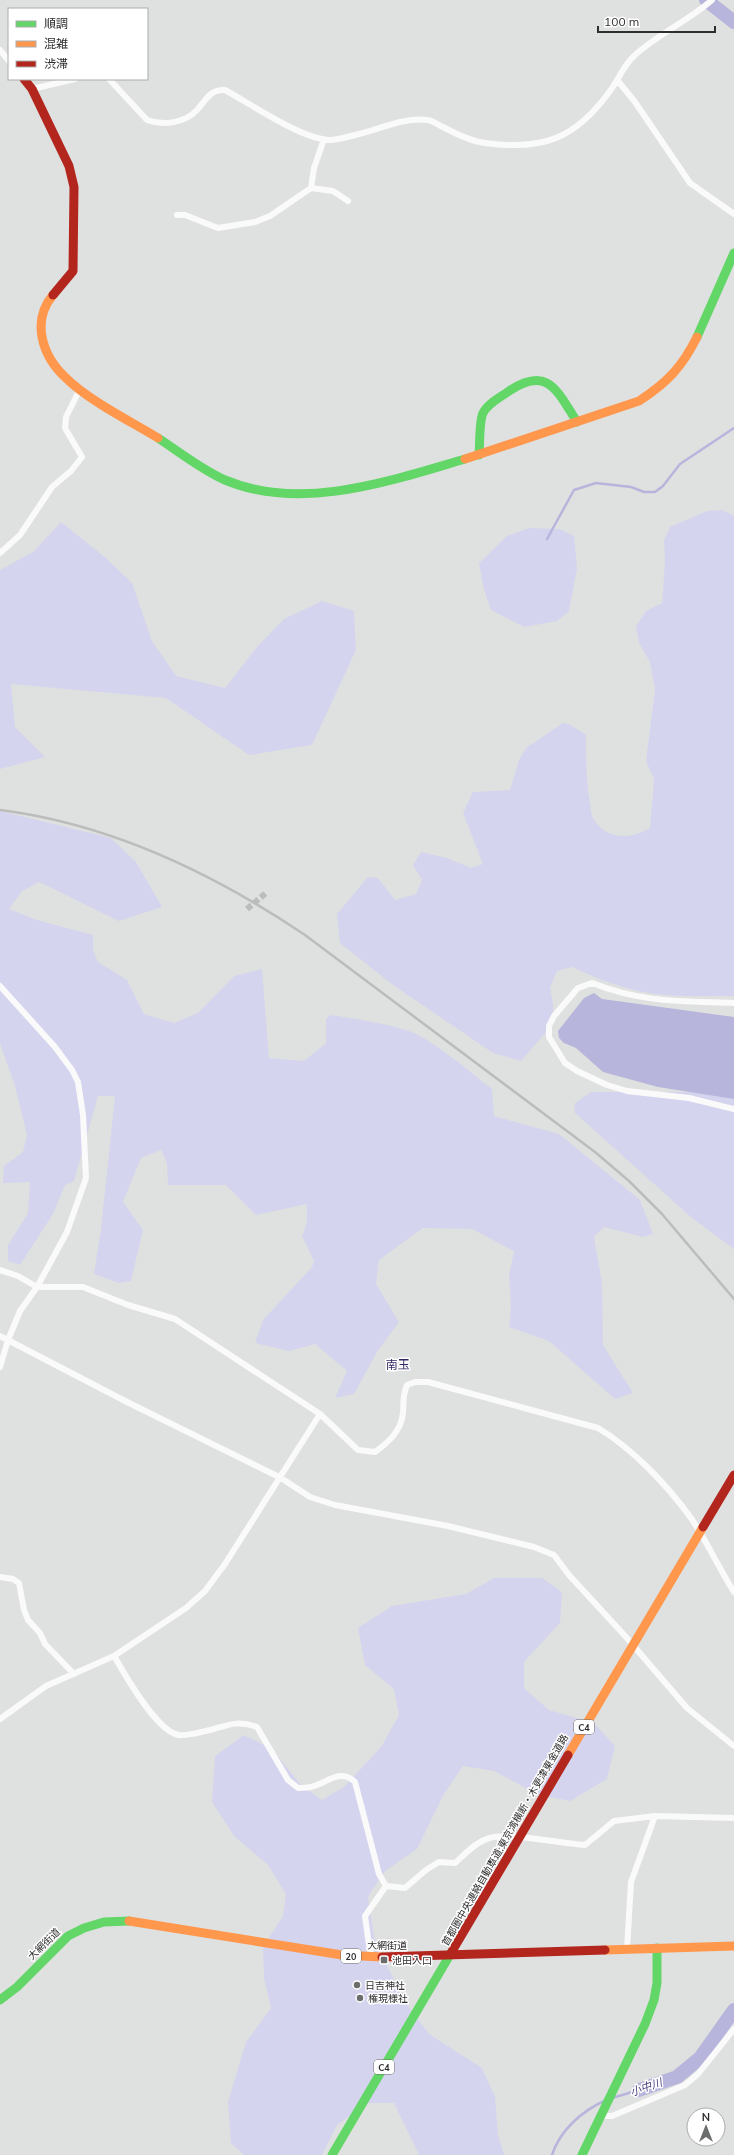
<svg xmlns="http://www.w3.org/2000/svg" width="734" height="2155" viewBox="0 0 734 2155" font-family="Mulish,'Noto Sans JP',sans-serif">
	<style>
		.green { fill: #d5d4ee }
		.water { fill: #b7b5dc }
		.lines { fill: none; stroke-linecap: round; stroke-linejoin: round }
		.stream { stroke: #b7b5dc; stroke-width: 2.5 }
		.river { stroke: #b7b5dc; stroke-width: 14 }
		.street-tunnel { stroke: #bbbdbc; stroke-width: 6; stroke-dasharray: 6 3; stroke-linecap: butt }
		.street { stroke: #fafafa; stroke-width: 6 }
		.fast { stroke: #63d668; stroke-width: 9 }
		.slow { stroke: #ff974d; stroke-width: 9 }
		.jam { stroke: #b3261e; stroke-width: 9 }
		.rail { stroke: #bbbcbb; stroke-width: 2.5 }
		.poi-dot { fill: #6b6d6c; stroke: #fff; stroke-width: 1.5 }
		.labels { text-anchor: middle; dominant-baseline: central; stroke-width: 3; stroke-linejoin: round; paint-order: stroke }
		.shield { fill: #fff; stroke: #6c6d6c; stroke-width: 1 }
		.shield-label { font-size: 9px; font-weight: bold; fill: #2d2e2d }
		.street-label { font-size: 10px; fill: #2d2e2d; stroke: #fff }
		.poi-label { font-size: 10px; fill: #2d2e2d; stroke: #fff; text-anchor: start }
		.water-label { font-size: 11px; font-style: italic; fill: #483d82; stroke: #fff }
		.quarter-label { font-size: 12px; fill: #342964; stroke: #fff }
	</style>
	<rect width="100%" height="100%" fill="#dfe1e0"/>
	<!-- green -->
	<path class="green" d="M722 510 734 516V996C703 996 669 998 639 991 615 986 594 977 572 967L557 971 550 988 553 1004V1024L521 1061 493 1053 393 985 340 943 337 914 368 877 378 878 395 900 416 894 422 880 413 865 421 852 447 858 471 868 483 864 463 813 473 792 510 790 519 760 526 748 563 723 569 724 586 735C586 758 586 780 590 803 591 808 591 815 593 818 606 840 630 840 650 828L654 779 646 761 655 689 650 662 639 643 636 626 646 611 662 603 665 562 664 540 670 527 707 511Z
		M61 522 106 558 132 583 152 641 176 676 225 688 257 647 284 619 322 601 354 611 356 650 312 745 249 755 166 698 11 684 15 727 45 757 0 769V570L33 552Z
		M529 528 559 529 574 536 577 568 569 611 557 621 524 627 491 610 484 590 479 563 507 536Z
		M0 811 111 838 136 862 162 907 119 921 39 882 22 891 9 909 37 920 93 935V950L98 962 127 980 144 1014 174 1023 198 1013 234 976 262 969 269 1058 304 1061 326 1043V1019L331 1015C357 1019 384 1023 409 1031 435 1041 470 1072 492 1089L494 1116 559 1134 640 1200 653 1234 643 1237 604 1227 594 1237 602 1283 603 1345 633 1393 615 1399 549 1341 509 1327 511 1308 509 1275 514 1251 472 1229 423 1228 379 1260 376 1284 399 1322 377 1352 354 1394 335 1398 347 1371 315 1344 289 1351 255 1343 263 1320 312 1267 314 1261 302 1236 307 1222V1204L256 1215 226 1185H168L167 1163 161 1150 141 1158 123 1202 143 1230 131 1281 119 1283 94 1274 101 1229 115 1096H98L74 1181 65 1185 53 1214 20 1265 8 1261V1245L28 1213 30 1182 3 1183 4 1166 23 1152 27 1135 15 1086 0 1044Z
		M591 1092H724L734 1095V1249L692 1218 574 1112 575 1103Z
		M494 1578H542L562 1592 560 1623 524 1662V1688L549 1710 594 1723 615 1746 607 1779 570 1801 539 1795 494 1771 463 1766 444 1794 417 1849 385 1871 368 1897 374 1937 403 1999 429 2034 482 2068 495 2097 498 2135 504 2155H419L394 2103H369L337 2125 322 2155H244L231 2143 228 2102 246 2042 271 2008 264 1978 263 1947 283 1916 286 1894 268 1865 234 1836 212 1802 215 1756 244 1735 272 1749 300 1784 322 1800 344 1787 381 1747 399 1715 394 1689 365 1665 358 1628 392 1606 466 1594Z"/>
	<!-- water -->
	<path class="water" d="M594 993 602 999 734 1017V1099L658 1087 603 1072 576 1048 564 1043 559 1038 558 1031 584 998Z"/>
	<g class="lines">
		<!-- stream -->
		<path class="stream" d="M547 539 574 490 596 483 631 487 644 492H655L663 486 680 464 734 428
			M612 2098 639 2090
			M552 2155C560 2130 582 2111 606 2100"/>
		<!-- river -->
		<path class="river" d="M706 0 734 22
			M639 2090 677 2077 700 2058 734 2010"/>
		<!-- street-tunnel -->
		<path class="street-tunnel" d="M247 909 267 892"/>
		<!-- street -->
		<path class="street" d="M0 50 9 61
			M109 79 147 120C163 126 185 123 197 110 206 100 210 89 225 90 251 104 304 141 332 140 341 139 350 136 359 134 380 129 405 117 427 120 432 120 438 125 443 127 456 134 470 141 485 143 544 151 576 138 610 91 619 79 623 66 634 56 658 34 688 21 712 0
			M618 81 635 102 690 183 734 214
			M32 89 75 79
			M311 188 314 168 324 139
			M177 215H185L218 228 255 222 270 216 311 188 333 191 348 201
			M0 553 20 535 52 487 71 471 82 457 65 428 66 417 80 389
			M0 986 55 1047 72 1070 78 1082 83 1115 86 1178 67 1232 37 1287 20 1311 8 1340 0 1367
			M734 1003C681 1001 643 1003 592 983L578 988 554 1016 549 1026V1037L565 1063 577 1071 607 1085 627 1091 689 1098 734 1109
			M0 1270 18 1276 37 1287H83L128 1305 175 1319 320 1414 358 1450 375 1452C389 1442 401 1431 403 1413 404 1401 402 1397 407 1385L415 1382H428L598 1428C633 1449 667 1485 691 1518 707 1542 719 1568 734 1592
			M0 1336 129 1403 281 1478 310 1497 335 1505 448 1526 534 1547 554 1555 569 1575 626 1637 687 1708 734 1746
			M0 1577 13 1579 19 1583 24 1610 28 1620 40 1633 45 1644 74 1674
			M114 1656C125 1675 157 1732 179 1735 188 1736 201 1732 210 1730 229 1725 237 1720 257 1727L288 1780 298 1788C303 1788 309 1788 314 1786 328 1782 341 1768 355 1782L379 1874 386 1886
			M0 1719 46 1686 114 1656 186 1608 205 1591 225 1564 320 1414
			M386 1886 405 1888 426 1870 439 1862 455 1863C465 1854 477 1841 490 1838 510 1832 562 1844 585 1845L614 1821 655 1816 734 1818
			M627 1949 631 1882 655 1816
			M372 1957 369 1945 365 1916 386 1886
			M602 2116H612L685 2085 698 2074 734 2029"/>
		<!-- fast -->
		<path class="fast" d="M697 337 734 253
			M158 438C178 451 202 470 225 480 301 512 390 481 465 459
			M479 455C480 445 479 421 483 413 488 403 501 397 509 391 548 365 557 391 577 422
			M0 2000 17 1987 68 1936 84 1928 104 1922 129 1921
			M332 2155 451 1953
			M582 2155 645 2024 654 2000 657 1983V1948"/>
		<!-- slow -->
		<path class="slow" d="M53 295C31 321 42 356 66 378 88 400 130 421 158 438
			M465 459 639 401C668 382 682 367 697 337
			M568 1755 703 1527
			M129 1921 342 1955 382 1957
			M605 1950 734 1946"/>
		<!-- jam -->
		<path class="jam" d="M24 79 32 89 69 166 74 187 73 271 53 295
			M703 1527 734 1475
			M451 1953 568 1755
			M382 1957 605 1950"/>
		<!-- rail -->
		<path class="rail" d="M0 810C111 824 213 873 305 935L595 1152 629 1181 662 1214 734 1299"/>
	</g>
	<!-- markers -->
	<g class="poi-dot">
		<rect x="380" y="1956" width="8" height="8" rx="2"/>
		<circle cx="357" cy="1985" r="4"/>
		<circle cx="360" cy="1998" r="4"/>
	</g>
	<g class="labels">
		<!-- shield labels -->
		<g class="shield">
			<rect x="574" y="1720" width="20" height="14" rx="3"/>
			<rect x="341" y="1949" width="20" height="14" rx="3"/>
			<rect x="374" y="2060" width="20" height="14" rx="3"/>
		</g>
		<g class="shield-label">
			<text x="584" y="1727">C4</text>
			<text x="351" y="1956">20</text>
			<text x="384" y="2067">C4</text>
		</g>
		<!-- street labels -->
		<g class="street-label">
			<text transform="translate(505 1840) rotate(-60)">首都圏中央連絡自動車道;東京湾横断・木更津東金道路</text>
			<text transform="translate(44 1944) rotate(-44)">大網街道</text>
			<text x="387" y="1945">大網街道</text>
		</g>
		<!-- poi labels -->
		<g class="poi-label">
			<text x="392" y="1960">池田入口</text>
			<text x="365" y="1985">日吉神社</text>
			<text x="368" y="1998">権現様社</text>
		</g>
		<!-- water labels -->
		<g class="water-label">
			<text transform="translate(646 2087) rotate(-19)">小中川</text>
		</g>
		<!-- quarter labels -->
		<g class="quarter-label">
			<text x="398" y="1364">南玉</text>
		</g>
	</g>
	<!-- legend -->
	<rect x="8" y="8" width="140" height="72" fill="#ffffff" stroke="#ababab"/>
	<rect x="16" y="21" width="20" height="6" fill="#63d668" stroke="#ababab"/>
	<text x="44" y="28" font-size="12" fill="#2d2e2d">順調</text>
	<rect x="16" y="41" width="20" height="6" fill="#ff974d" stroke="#ababab"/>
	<text x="44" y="48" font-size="12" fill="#2d2e2d">混雑</text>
	<rect x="16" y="61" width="20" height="6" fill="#b3261e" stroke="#ababab"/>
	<text x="44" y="68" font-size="12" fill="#2d2e2d">渋滞</text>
	<!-- north arrow -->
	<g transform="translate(706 2127)"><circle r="19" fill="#ffffff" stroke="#ababab"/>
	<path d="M0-3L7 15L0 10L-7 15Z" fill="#6b6d6c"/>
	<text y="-6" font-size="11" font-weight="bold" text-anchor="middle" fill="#2d2e2d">N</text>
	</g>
	<!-- scale -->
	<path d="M598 26v6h117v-6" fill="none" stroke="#2d2e2d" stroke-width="2"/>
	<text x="604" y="26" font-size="12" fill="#2d2e2d" stroke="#ffffff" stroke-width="3" paint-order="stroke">100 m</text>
</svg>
